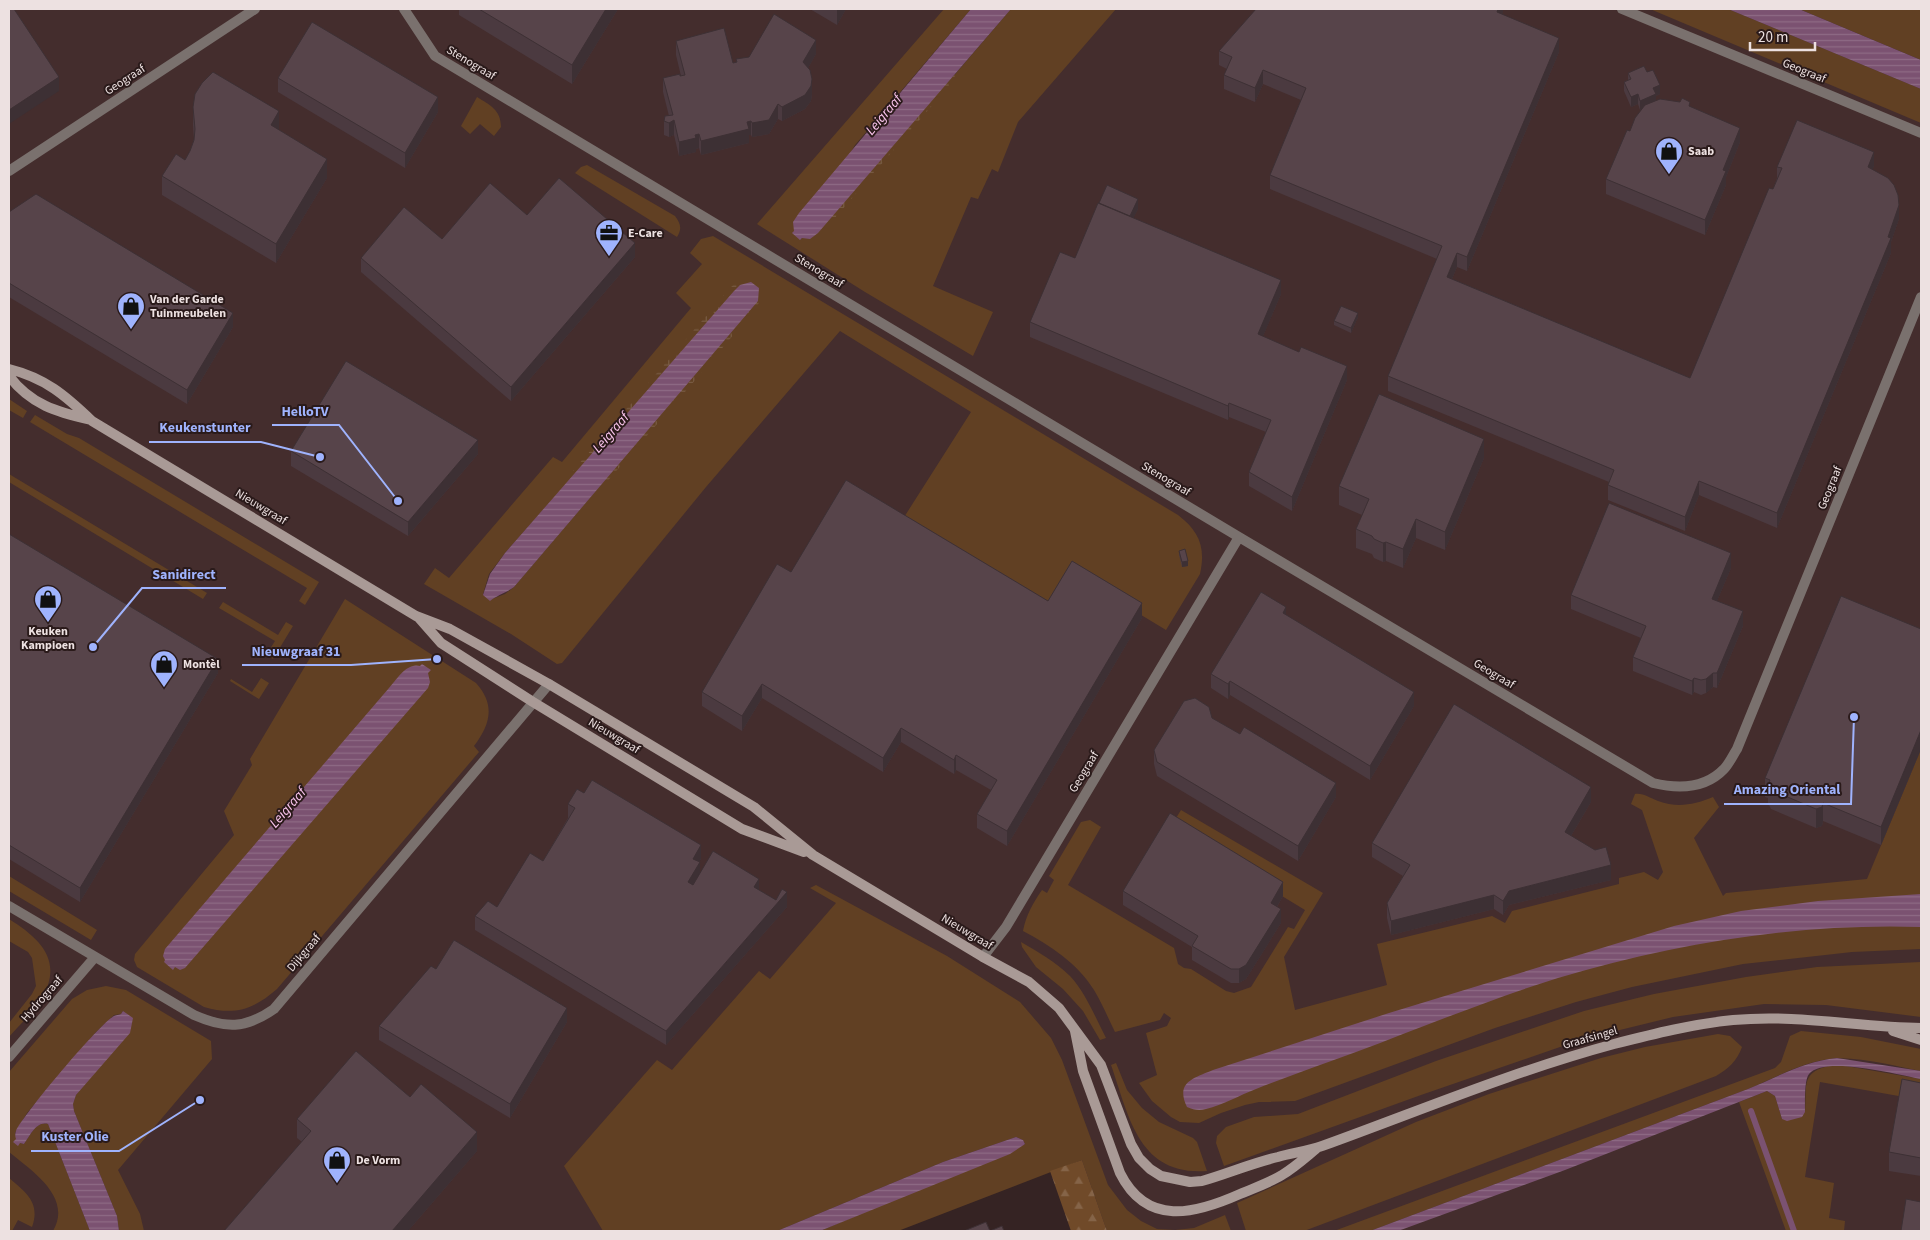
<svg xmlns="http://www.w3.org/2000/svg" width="1930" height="1240" viewBox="0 0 1930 1240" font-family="'Source Sans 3',sans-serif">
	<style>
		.built { fill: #442d2d }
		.green { fill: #614023; fill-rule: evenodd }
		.forest { fill: url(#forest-firs) }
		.wetland { fill: url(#wetland-marsh) }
		.water { fill: url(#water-rules) }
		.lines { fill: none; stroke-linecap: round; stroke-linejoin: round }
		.stream { stroke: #7b5271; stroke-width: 6 }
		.street { stroke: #7a716e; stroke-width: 10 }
		.secondary { stroke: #a99a96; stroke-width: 10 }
		.wall { fill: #4b3a40 }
		.shaded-wall { fill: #3d3034 }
		.building { fill: #57444a; stroke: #3d3034 }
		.labels { text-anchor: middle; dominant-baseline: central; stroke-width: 4; stroke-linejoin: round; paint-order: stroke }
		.street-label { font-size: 12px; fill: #ede1e1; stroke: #2a1a1a }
		.poi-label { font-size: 12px; font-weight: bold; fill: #ede1e1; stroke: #2a1a1a; text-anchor: start }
		.water-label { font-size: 14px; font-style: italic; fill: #fcc6ef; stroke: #2a1a1a }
		.leader { fill: none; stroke: #9fb3fd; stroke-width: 2 }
		.callout-dot { fill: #9fb3fd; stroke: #2a1a1a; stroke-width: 2 }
		.callout-label { font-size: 14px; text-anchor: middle; font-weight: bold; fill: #9fb3fd; stroke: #2a1a1a; stroke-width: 4; stroke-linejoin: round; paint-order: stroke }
	</style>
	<defs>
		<pattern id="forest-firs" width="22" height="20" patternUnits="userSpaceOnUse" patternTransform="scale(1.25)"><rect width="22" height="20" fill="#704a29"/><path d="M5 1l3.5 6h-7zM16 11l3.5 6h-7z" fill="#856448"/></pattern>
		<pattern id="wetland-marsh" width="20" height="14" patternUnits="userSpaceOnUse" patternTransform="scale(1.25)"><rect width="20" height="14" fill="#614023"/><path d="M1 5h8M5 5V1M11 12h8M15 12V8" fill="none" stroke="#785b43"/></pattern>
		<pattern id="water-rules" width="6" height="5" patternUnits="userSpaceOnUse" patternTransform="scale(1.25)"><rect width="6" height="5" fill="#7b5271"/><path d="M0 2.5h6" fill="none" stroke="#8e6b85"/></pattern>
	</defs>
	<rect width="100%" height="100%" fill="#352323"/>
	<!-- built -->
	<path class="built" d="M9 9H1763L1921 75V1231H1107L1072 1132 1024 1142 805 1231H9Z"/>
	<!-- green -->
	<path class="green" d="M944 9H971L855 145 800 240 885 156 1011 9H1116L1018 122 998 172 992 169 978 199 971 197 933 286 993 312 973 356 865 292 757 224Z
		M1650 9H1728L1921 89V123Z
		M1799 9H1921V60Z
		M477 97C490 105 501 110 501 127L494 136 480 124 470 134 461 126Z
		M587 165 675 216C681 224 682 229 677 237L575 173 581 167Z
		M713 236 1178 515C1199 531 1206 547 1200 574L1166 630 1070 572 1047 610 901 522 971 412 840 331 706 487 562 663 557 664 511 634 424 584 435 568 449 578 553 457 562 462 691 308 676 293 702 264 690 253 701 239ZM750 284 615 468 514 587 505 594 492 599 483 594 489 574 505 553 620 423Z
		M9 399 27 411 23 418 9 410Z
		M35 415 67 434 79 438 319 582 305 605 299 601 307 588 30 422Z
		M9 474 207 593 203 599 9 482Z
		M345 599 476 683C496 705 490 725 474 746L479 752 277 989C254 1009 235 1016 204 1007L137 967 134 960 135 954 234 835 224 811 252 765 250 759Z
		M223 602 278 635 286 622 293 626 273 659 266 655 275 641 219 608Z
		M261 678 269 683 259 699 230 681 231 679 252 692Z
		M1921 749V949L1852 952 1743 964 1632 987 1576 1002 1495 1028 1295 1101 1259 1102 1245 1105 1221 1113 1199 1123 1180 1122 1171 1117 1152 1101 1139 1083 1157 1075 1146 1033 1167 1026 1171 1018 1164 1013 1160 1020 1115 1032C1108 1018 1102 1003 1094 990 1078 964 1050 945 1023 931 1026 915 1033 903 1042 890L1047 893 1054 880 1049 876 1081 822 1090 820 1101 827 1068 885 1174 948 1178 964 1184 968 1191 969 1226 991 1234 993 1251 987 1288 927 1294 929 1305 910 1170 828 1181 810 1323 893 1284 957 1295 1010 1387 985 1377 944 1492 916 1505 923 1512 911 1619 884V878L1644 872 1658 880 1663 872 1642 810 1631 804 1635 794C1644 793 1649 798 1658 801 1677 808 1694 805 1713 797L1719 807 1694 838 1723 896 1726 893 1867 879Z
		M9 876 97 930 91 940 9 891Z
		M816 885 947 956 1020 1002 1051 1038 1062 1060 1108 1185 1127 1210 1141 1221 1157 1229 1175 1230 1194 1228 1225 1215 1231 1231H1107L1082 1160 898 1231H820L1025 1144 1023 1140 1016 1137 943 1162 777 1231H603L564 1166 657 1060 672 1070 759 971 770 979 836 903 810 888Z
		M9 919C39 938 64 960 42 998 34 1012 19 1025 9 1037V1023L32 994 36 986 32 958 28 952 9 941Z
		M1021 942C1038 952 1056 962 1070 976 1086 993 1095 1017 1106 1038L1100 1040 1083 1011 1063 989 1036 967 1022 947Z
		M1921 962V1017L1826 1005 1764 1004 1673 1017 1583 1039 1421 1095 1224 1166 1216 1143 1217 1136 1226 1127 1254 1117 1298 1114 1436 1061 1584 1011 1654 994 1746 977 1817 967Z
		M106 986 126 990 211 1041 212 1059 118 1170 140 1214 144 1231H119L117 1216 74 1111 73 1104 76 1095 131 1025 132 1021 123 1011 121 1014 114 1015 96 1032 27 1113 15 1133 20 1143 24 1144C30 1136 36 1121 48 1124L90 1231H53C73 1197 31 1170 9 1152V1072L72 999 87 990Z
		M1801 1031 1861 1037 1921 1049V1071C1892 1066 1852 1054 1823 1060 1797 1065 1772 1079 1748 1089L1370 1231H1334L1775 1068 1781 1062 1790 1036Z
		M1718 1034 1730 1036 1742 1047C1737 1061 1728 1069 1716 1076L1304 1231H1246L1237 1203 1416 1122 1489 1094 1601 1058 1645 1047Z
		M1116 1063 1127 1090 1142 1108 1159 1122 1193 1138 1197 1142 1207 1171C1138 1176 1129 1116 1111 1065Z
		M1832 1065 1846 1066 1921 1079V1100L1820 1082 1805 1177 1834 1183 1829 1218 1845 1221 1844 1231H1786L1739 1102 1767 1091 1775 1096 1782 1119 1805 1112C1807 1085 1800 1072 1832 1065Z
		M9 1178C25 1192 41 1202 32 1227L18 1220 12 1231H9Z"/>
	<!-- forest -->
	<path class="forest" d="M1082 1160 1107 1231H1071L1050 1171Z"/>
	<!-- wetland -->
	<path class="wetland" d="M955 74 954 80 834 219 829 221 830 210Z
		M746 279 751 282 748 287 565 492 560 486 730 288 739 280Z
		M759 288 761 299 756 308 691 385 604 485 599 483Z"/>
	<!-- water -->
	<path class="water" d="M971 9H1011L818 233 810 239 802 238 800 240 792 233 794 231 793 222 799 213Z
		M1728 9H1799L1921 60V89Z
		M751 282 759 288 758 301 514 587C506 593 497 595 490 601L483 595 490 574 505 553 734 291 740 285Z
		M422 664 431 670 428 673 430 682 428 688 185 968 180 970 175 967 173 970 164 962 165 960 163 956 165 949 389 688C397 679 407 662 420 666Z
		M1921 894V927C1799 923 1675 943 1558 978 1490 999 1423 1027 1356 1052 1323 1064 1289 1076 1256 1089 1240 1095 1223 1105 1206 1109 1199 1111 1194 1110 1187 1107 1175 1082 1194 1078 1213 1070L1389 1013 1674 926 1741 911 1818 901Z
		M123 1011 133 1018 130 1033 76 1095 73 1104 74 1111 117 1216 119 1231H90L48 1124C36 1121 30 1136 24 1144L20 1143 18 1146 13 1142 16 1139C15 1136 15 1134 16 1131 22 1116 100 1023 114 1016 115 1015 120 1015 121 1014Z
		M1837 1058 1921 1071V1079C1899 1075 1824 1055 1809 1074 1804 1080 1805 1104 1805 1112L1802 1117 1787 1121 1782 1119 1775 1096 1767 1091 1565 1170 1398 1231H1370L1748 1089C1777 1077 1805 1061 1837 1058Z
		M1016 1137 1023 1140 1025 1144 1010 1154 820 1231H777L943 1162Z"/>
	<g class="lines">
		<!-- stream -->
		<path class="stream" d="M1751 1111 1794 1231"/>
		<!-- street -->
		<path class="street" d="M404 9 435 56 1239 537
			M1622 9 1921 133
			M9 171 255 9
			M9 906 194 1015C226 1029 245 1029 274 1009L549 684
			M983 957 1006 927 1239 537 1653 783C1678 789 1705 789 1724 769 1729 764 1733 755 1737 749L1921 297
			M9 1057 95 957"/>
		<!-- secondary -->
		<path class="secondary" d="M9 369C45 378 65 395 92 421L416 616 450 629 549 684 754 807 813 855 983 957 1029 982 1059 1008 1101 1065 1131 1144 1139 1158 1150 1169 1161 1176 1190 1182 1202 1181C1227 1174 1252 1163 1278 1157 1292 1153 1308 1151 1322 1146 1419 1111 1514 1071 1614 1044 1653 1034 1693 1024 1733 1020 1798 1014 1857 1027 1921 1028
			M9 376C31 405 57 412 91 420
			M419 618 441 643 533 702 742 829 804 852
			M1075 1031 1083 1071 1120 1173C1147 1227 1195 1214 1240 1194 1254 1188 1269 1183 1282 1175 1294 1168 1305 1158 1316 1149
			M1893 1031 1921 1040"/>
	</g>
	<!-- wall -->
	<path class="wall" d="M459 9H618L572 84 459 15Z
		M810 9H846L837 25Z
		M1503 9 1502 15 1559 52 1467 271 1457 267 1452 279 1690 378 1773 189 1777 178V167L1874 166 1872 170 1899 219 1891 242V253L1777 528 1699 495 1685 531 1608 500V485L1609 482 1388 391V376L1437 259 1270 189V175L1301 100 1263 84 1255 102 1224 89V75L1227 69 1219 65V51Z
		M676 41 733 63 736 62V59L816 54 808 68 812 94 811 101 805 109 782 121 778 119 769 134 752 137 751 135H749V143L701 155 699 148 696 149V152L679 156 674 135 669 137 664 135V121L669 116 663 92V78L681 76 676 55Z
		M1628 73 1660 94 1656 96V101L1690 107 1740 142 1726 177V185L1705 235 1606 194V179L1630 131 1642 110H1640L1638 104 1631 107 1624 91V82L1628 80Z
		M278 78 438 112 405 168 278 92Z
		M193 107 279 130 327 178 276 263 162 195V176L185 160 190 151 194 139 193 126Z
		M1099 203 1138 209 1133 218 1281 294 1263 336 1347 380 1292 511 1249 486V472L1266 432 1229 417 1228 420 1030 337V322L1075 258 1099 204Z
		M9 212 233 327 187 404 9 297Z
		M527 215 635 257 511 401 361 272V258L442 239Z
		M1358 317 1351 333 1334 325V321Z
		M291 451 478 454 408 536 291 466Z
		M1484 458 1445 550 1416 538 1403 568 1386 561 1383 562 1374 558 1372 554 1356 548V529L1362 515 1339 505V486Z
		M9 534 218 673 80 902 9 859Z
		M1179 551 1188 566 1182 567 1179 555Z
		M1731 568 1717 601 1743 626 1717 688 1713 687 1706 693 1701 695 1694 692 1692 695 1633 671V657L1641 638 1571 609V595Z
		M791 572 1142 618 1007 846 977 828V814L991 790 956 770 954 774 901 742 883 772 762 698 742 731 702 706V692Z
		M1286 615 1414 706 1370 780 1230 695 1228 699 1211 688V674Z
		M1921 629V749L1881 845 1823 821 1822 826 1816 828 1771 809 1768 803V798L1765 797V778Z
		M1154 750 1336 797 1298 861 1157 776 1154 764Z
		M1591 802 1571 836 1611 880 1509 905 1503 915 1494 909 1391 935 1387 918V903L1403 876 1372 857V843Z
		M568 804 701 859 699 862 700 873 759 890 787 907 666 1045 475 930V916L497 907 543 861 568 818Z
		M1123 891 1283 896 1277 907 1281 923 1246 979 1239 983H1231L1192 960V947L1123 905Z
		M436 969 567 1022 510 1118 379 1040V1026Z
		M1921 1083V1176L1889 1171V1152Z
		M410 1097 477 1151 408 1231H224L302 1142 297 1138V1119Z"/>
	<!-- shaded-wall -->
	<path class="shaded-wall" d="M606 9H618L572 84V65Z
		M837 9H846L837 25Z
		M1498 9H1503V12L1497 27V12Z
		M1559 38V52L1467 271V257Z
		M816 40V54L803 77V62Z
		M1263 70V84L1255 102V88Z
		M59 77V91L9 124V110Z
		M812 79V94L811 101 805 109 782 121V107Z
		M1660 85V94L1656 96V104L1640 110V101L1653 88Z
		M1638 94V104L1631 107V97Z
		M438 97V112L405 168V153Z
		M778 104V119L769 134 752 137V123Z
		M279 111V130L271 144V125Z
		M674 120V135L669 137V123Z
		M751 121V135H749V143L701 155V141Z
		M1740 128V142L1726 177V185L1705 235V220L1723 170Z
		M699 134V148L696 149V152L679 156V142Z
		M1874 152V166L1868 182V167Z
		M327 159V178L276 263V244Z
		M1138 199V209L1130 225V216Z
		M1899 205V219L1891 242V253L1777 528V513L1888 237Z
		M635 243V257L511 401V387Z
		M1457 253V267L1447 291V277Z
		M1281 280V294L1258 348V334Z
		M233 313V327L187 404V390Z
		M1358 313V317L1351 333V328Z
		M1347 366V380L1292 511V497Z
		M1229 403V417L1228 420V406Z
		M1484 439V458L1445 550V532Z
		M478 440V454L408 536V522Z
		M1699 481V495L1685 531V517Z
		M1416 519V538L1403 568V549Z
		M1386 542V561L1383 562V543Z
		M1731 553V568L1712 613V599Z
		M1188 561V566L1182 567V562Z
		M1142 603V618L1007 846V831Z
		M1286 607V622L1283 613Z
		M1743 611V626L1717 688V673Z
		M218 659V673L80 902V888Z
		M1713 673V687L1706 693V679Z
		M1694 678V692L1692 695V681Z
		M1230 681V695L1228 699V684Z
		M762 684V698L742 731V716Z
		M1414 692V706L1370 780V766Z
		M901 728V742L883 772V758Z
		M1921 730V749L1881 845V827Z
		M956 755V770L954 774V760Z
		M1336 783V797L1298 861V846Z
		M1591 787V802L1565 846V832Z
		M1823 803V821L1822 826 1816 828V809Z
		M701 845V859L693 873V859Z
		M700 862V877L688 896V882Z
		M1611 865V880L1509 905 1503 915V901L1509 891Z
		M759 879V893L754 887Z
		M1283 882V896L1271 917V903Z
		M787 892V907L666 1045V1031Z
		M1494 895V909L1391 935V921Z
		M1281 909V923L1246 979 1239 983V969Z
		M567 1008V1022L510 1118V1104Z
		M477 1132V1151L408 1231H392Z"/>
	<!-- building -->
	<path class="building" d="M9 9H14L59 77 9 110Z
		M479 9H606L572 65Z
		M1256 9H1498L1497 12 1559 38 1467 257 1457 253 1447 277 1690 378 1769 188 1773 189 1782 168 1777 167 1797 120 1874 152 1868 167 1888 178 1894 185 1898 195 1899 205 1888 237 1891 238 1777 513 1699 481 1685 517 1608 485 1614 470 1388 376 1442 246 1270 175 1306 88 1263 70 1255 88 1224 75 1232 57 1219 51Z
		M774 14 816 40 803 62 810 70 812 79 811 86 805 95 782 107 778 104 769 120 752 123 751 121 747 122 749 129 701 141 699 134 695 135 696 138 679 142 674 120 669 123 664 121 665 116 673 115 663 78 680 74V76L685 75 676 41 724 28 733 63 737 62 736 59 749 57Z
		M312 22 438 97 405 153 278 78Z
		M1644 66 1647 72 1653 70 1660 85 1653 88 1656 94 1640 101 1638 94 1631 97 1624 82 1631 79 1628 73Z
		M213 72 279 111 271 125 327 159 276 244 162 176 176 154 185 160 190 151 194 140 195 129 193 107 195 94 202 83Z
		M1682 98 1690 102 1689 106 1740 128 1723 170 1726 171 1705 220 1606 179 1627 130 1630 131 1635 118 1645 105 1660 99 1680 102Z
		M559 178 635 243 511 387 361 258 404 207 442 239 490 183 527 215Z
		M1107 185 1138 199 1130 216 1099 203Z
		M36 194 233 313 187 390 9 283V212Z
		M1098 203 1281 280 1258 334 1299 352 1301 347 1347 366 1292 497 1249 472 1271 420 1229 403 1228 406 1030 322 1060 252 1075 258Z
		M1341 306 1358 313 1351 328 1334 321Z
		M346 361 478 440 408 522 291 451Z
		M1379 394 1484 439 1445 532 1416 519 1403 549 1386 542 1383 543 1374 539 1372 536 1356 529 1369 499 1339 486Z
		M846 480 1048 601 1072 561 1142 603 1007 831 977 814 997 780 956 755 954 760 901 728 883 758 762 684 742 716 702 692 777 564 791 572Z
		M1609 503 1731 553 1712 599 1743 611 1717 673H1713L1706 679 1701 680 1694 678 1692 681 1633 657 1646 626 1571 595Z
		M9 534 218 659 80 888 9 845Z
		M1185 549 1188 561 1182 562 1179 551Z
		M1261 592 1286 607 1283 613 1414 692 1370 766 1230 681 1228 684 1211 674Z
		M1841 596 1921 629V730L1881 827 1823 803 1822 807 1816 809 1771 790 1768 785 1770 780 1765 778Z
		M1195 698 1209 707 1212 718 1240 734 1244 727 1336 783 1298 846 1157 762 1154 750 1184 701Z
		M1454 704 1591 787 1565 832 1595 850 1606 847 1611 865 1509 891 1503 901 1494 895 1391 921 1387 903 1410 865 1372 843Z
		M592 780 701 845 693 859 700 862 688 882 693 885 713 851 759 879 754 887 776 900 782 889 787 892 666 1031 475 916 488 901 497 907 530 853 543 861 575 808 568 804 577 789 584 793Z
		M1170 813 1283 882 1271 903 1281 909 1246 965 1239 969H1231L1192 946 1198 936 1123 891Z
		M454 940 567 1008 510 1104 379 1026 431 966 436 969Z
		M356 1051 410 1097 421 1084 477 1132 392 1231H224L311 1131 297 1119Z
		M1902 1079 1921 1083V1158L1889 1152Z
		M1906 1199 1921 1202V1231H1901Z
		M986 1222 990 1231 1002 1226 1004 1231H964Z"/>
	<!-- icons -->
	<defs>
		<g id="shop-pin" transform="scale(1.4375)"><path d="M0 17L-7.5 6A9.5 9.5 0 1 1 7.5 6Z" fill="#9fb3fd" stroke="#2a1a1a"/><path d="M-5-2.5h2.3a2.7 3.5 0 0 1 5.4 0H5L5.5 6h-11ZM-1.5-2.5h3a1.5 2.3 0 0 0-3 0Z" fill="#111"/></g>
		<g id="office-pin" transform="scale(1.4375)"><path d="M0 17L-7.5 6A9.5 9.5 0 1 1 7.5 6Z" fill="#9fb3fd" stroke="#2a1a1a"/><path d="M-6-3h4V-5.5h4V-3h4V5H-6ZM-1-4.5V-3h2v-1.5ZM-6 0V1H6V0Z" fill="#111"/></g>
	</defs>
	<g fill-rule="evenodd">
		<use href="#shop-pin" x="1669" y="151"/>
		<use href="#office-pin" x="609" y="233"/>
		<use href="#shop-pin" x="131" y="306"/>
		<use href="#shop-pin" x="48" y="599"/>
		<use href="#shop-pin" x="164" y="664"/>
		<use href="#shop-pin" x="337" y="1160"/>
	</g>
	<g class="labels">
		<!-- street labels -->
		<g class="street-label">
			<text transform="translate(471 63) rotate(31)">Stenograaf</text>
			<text transform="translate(1804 71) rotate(22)">Geograaf</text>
			<text transform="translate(125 80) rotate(-33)">Geograaf</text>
			<text transform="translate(819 271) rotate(31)">Stenograaf</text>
			<text transform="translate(1166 479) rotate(31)">Stenograaf</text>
			<text transform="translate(1830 488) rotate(-68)">Geograaf</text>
			<text transform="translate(261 507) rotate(31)">Nieuwgraaf</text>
			<text transform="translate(1494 674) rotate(31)">Geograaf</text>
			<text transform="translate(614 736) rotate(31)">Nieuwgraaf</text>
			<text transform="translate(1084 772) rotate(-59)">Geograaf</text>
			<text transform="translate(967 932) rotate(31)">Nieuwgraaf</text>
			<text transform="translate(304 953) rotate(-50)">Dijkgraaf</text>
			<text transform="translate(42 999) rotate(-49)">Hydrograaf</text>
			<text transform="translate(1590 1038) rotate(-16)">Graafsingel</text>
		</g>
		<!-- poi labels -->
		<g class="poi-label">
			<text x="1688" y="151">Saab</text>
			<text x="628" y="233">E-Care</text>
			<text x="150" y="299">Van der Garde<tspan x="150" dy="14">Tuinmeubelen</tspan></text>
			<text x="48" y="631" text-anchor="middle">Keuken<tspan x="48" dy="14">Kampioen</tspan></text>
			<text x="183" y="664">Montèl</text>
			<text x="356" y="1160">De Vorm</text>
		</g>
		<!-- water labels -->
		<g class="water-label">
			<text transform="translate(884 115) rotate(-50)">Leigraaf</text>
			<text transform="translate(611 433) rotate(-49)">Leigraaf</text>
			<text transform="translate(288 808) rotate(-49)">Leigraaf</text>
		</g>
	</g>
	<!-- callouts -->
	<path class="leader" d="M398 501L339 425H272M320 457L261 442H149M93 647L142 588H226M437 659L351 665H242M1854 717L1851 804H1724M200 1100L119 1151H31"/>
	<g class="callout-dot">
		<circle cx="398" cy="501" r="5"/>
		<circle cx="320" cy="457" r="5"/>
		<circle cx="93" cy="647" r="5"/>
		<circle cx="437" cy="659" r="5"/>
		<circle cx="1854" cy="717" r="5"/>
		<circle cx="200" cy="1100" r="5"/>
	</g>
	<g class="callout-label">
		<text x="305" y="416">HelloTV</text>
		<text x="205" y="432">Keukenstunter</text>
		<text x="184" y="579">Sanidirect</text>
		<text x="296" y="656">Nieuwgraaf 31</text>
		<text x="1787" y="794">Amazing Oriental</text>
		<text x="75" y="1141">Kuster Olie</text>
	</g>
	<!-- border -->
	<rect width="1930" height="1240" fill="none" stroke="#ede1e1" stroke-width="20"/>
	<!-- scale -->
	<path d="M1750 42v8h65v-8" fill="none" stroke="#ede1e1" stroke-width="2.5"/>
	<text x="1758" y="42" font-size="15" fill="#ede1e1" stroke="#2a1a1a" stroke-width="4" paint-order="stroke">20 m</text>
</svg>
